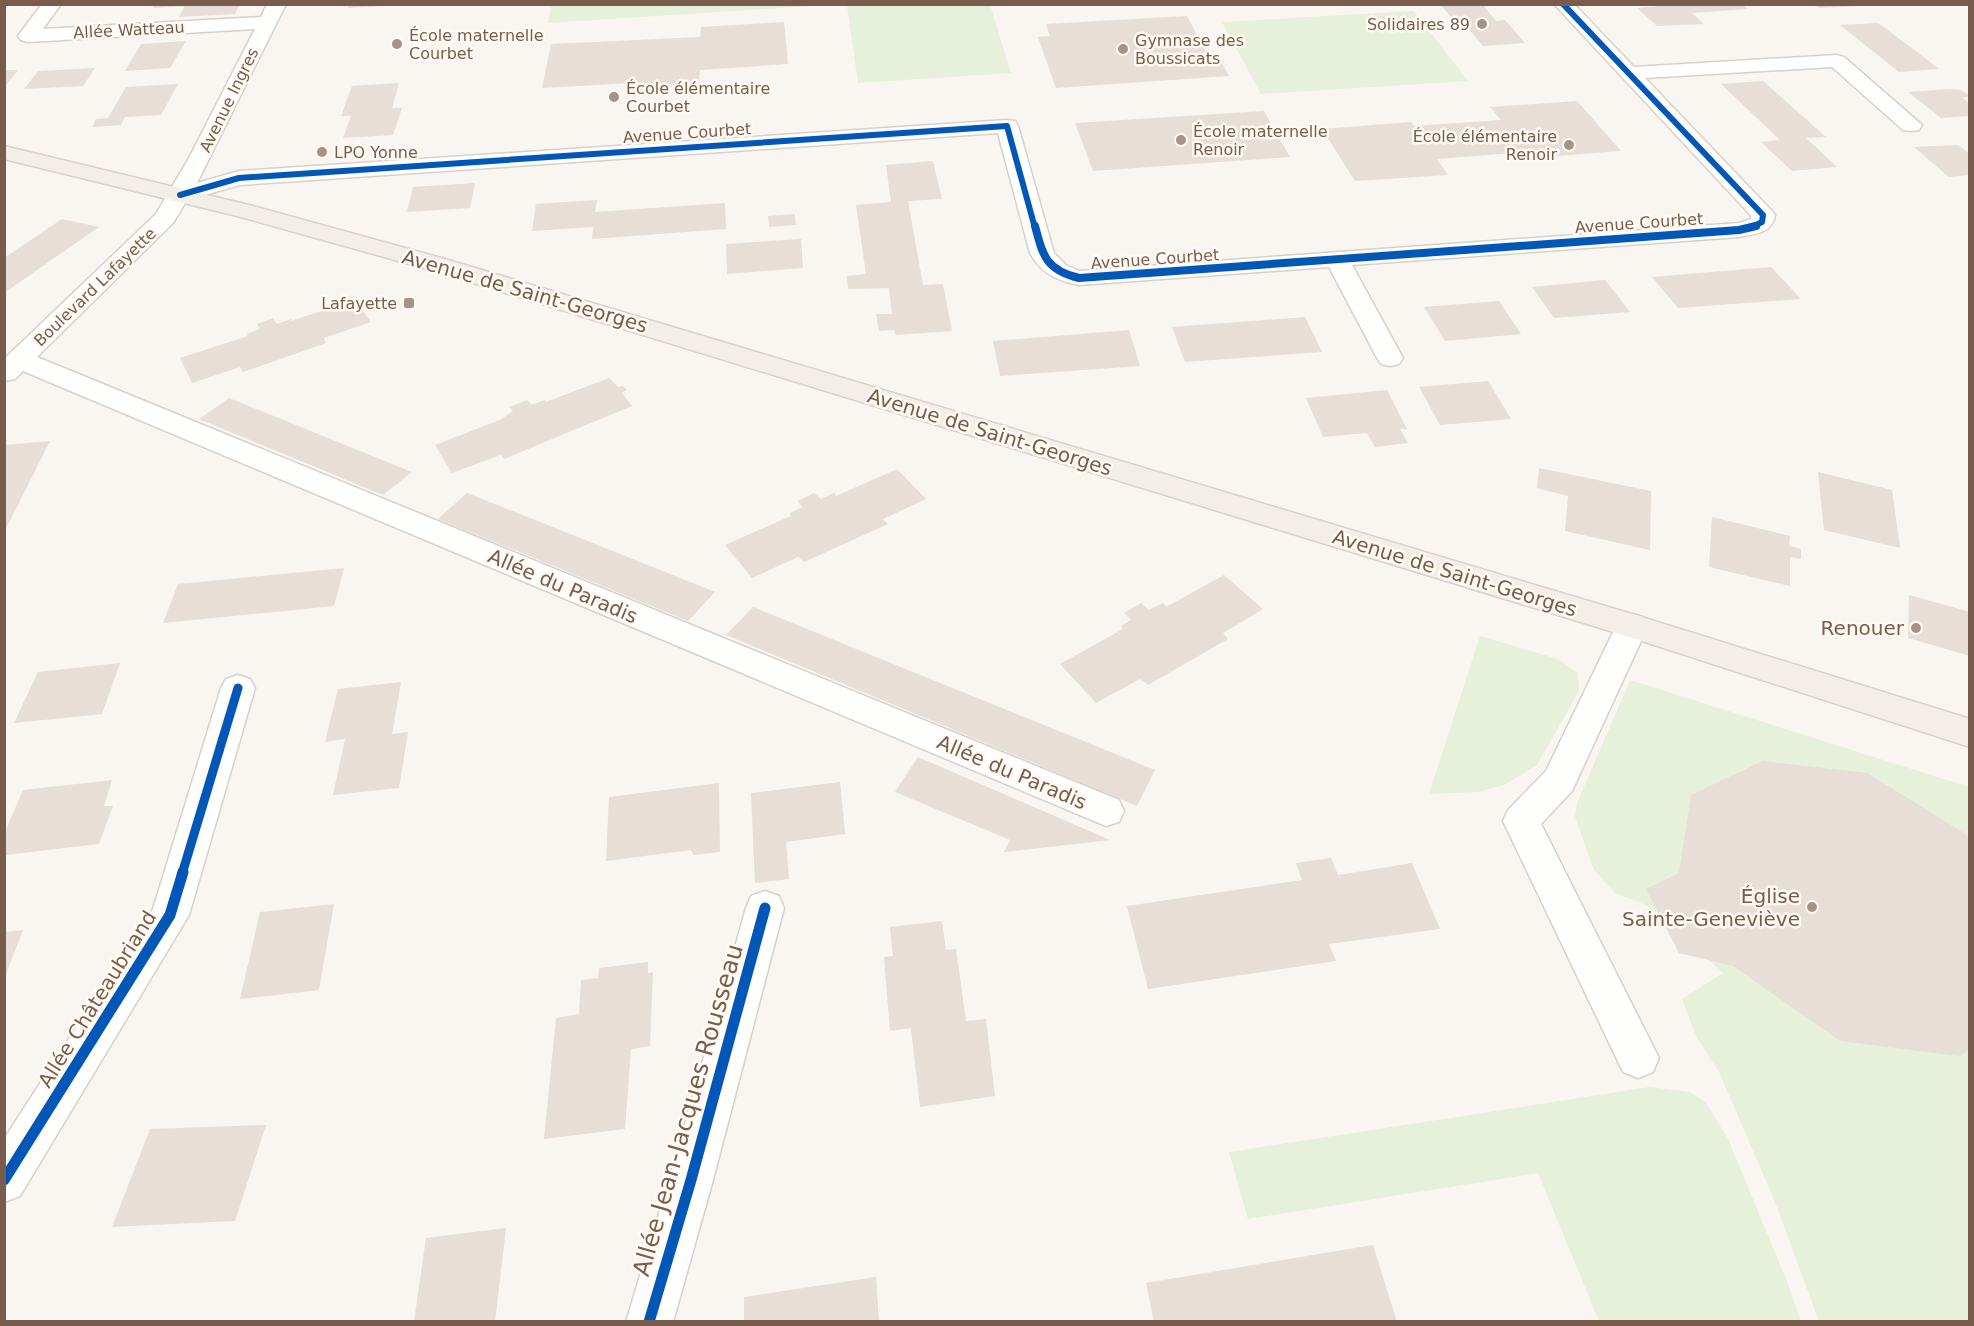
<svg xmlns="http://www.w3.org/2000/svg" width="1974" height="1326" viewBox="0 0 1974 1326" font-family="'DejaVu Sans',sans-serif">
	<style>
		.green { fill: #e7f0db }
		.building { fill: #e6ded7 }
		.lines { fill: none; stroke-linecap: round; stroke-linejoin: round }
		.minor-casing { stroke: #d7d1cb; stroke-width: 3 }
		.major-casing { stroke: #dad1cc; stroke-width: 3 }
		.minor { fill: #fefefd; fill-rule: evenodd }
		.major { fill: #f3eee8; fill-rule: evenodd }
		.cycleway-far3-casing { stroke: #fffaf3; stroke-width: 8 }
		.cycleway-far2-casing { stroke: #fffaf3; stroke-width: 10 }
		.cycleway-far1-casing { stroke: #fffaf3; stroke-width: 13 }
		.cycleway-casing { stroke: #fffaf3; stroke-width: 15 }
		.cycleway-far3 { stroke: #0057b8; stroke-width: 6 }
		.cycleway-far2 { stroke: #0057b8; stroke-width: 8 }
		.cycleway-far1 { stroke: #0057b8; stroke-width: 9 }
		.cycleway { stroke: #0057b8; stroke-width: 11 }
		.poi-dot { fill: #a69286; stroke: #fffaf3; stroke-width: 2 }
		.labels { text-anchor: middle; dominant-baseline: central; stroke-width: 5; stroke-linejoin: round; paint-order: stroke }
		.far-poi-label { font-size: 16px; fill: #7a5c4d; stroke: #fffaf3; text-anchor: start }
		.far-street-label { font-size: 16px; fill: #7a5c4d; stroke: #fffaf3 }
		.street-label { font-size: 20px; fill: #7a5c4d; stroke: #fffaf3 }
		.poi-label { font-size: 20px; fill: #7a5c4d; stroke: #fffaf3; text-anchor: end }
		.near-street-label { font-size: 24px; fill: #7a5c4d; stroke: #fffaf3 }
	</style>
	<rect width="100%" height="100%" fill="#f9f5f0"/>
	<!-- green -->
	<path class="green" d="M811 5V6L548 23 551 5Z
		M847 5H990L1011 73 858 83Z
		M1414 11 1468 81 1261 94 1222 22Z
		M1480 636 1558 659 1578 673 1579 691 1537 765 1504 785 1477 792 1429 794Z
		M1630 680 1969 787V1321H1819L1775 1202 1719 1072 1697 1038 1682 999 1723 973 1648 906 1615 893 1594 870 1575 817 1577 803Z
		M1650 1087 1690 1092 1706 1103 1728 1139 1786 1279 1801 1321H1599L1538 1173 1248 1219 1229 1152Z"/>
	<!-- building -->
	<path class="building" d="M155 4H185V6L153 8Z
		M186 4H240L235 14 179 17Z
		M350 4H381V6L348 8Z
		M1440 4H1482L1496 21 1505 20 1525 43 1483 46 1467 27H1459Z
		M1683 4H1742L1748 9 1692 13 1704 24 1657 26 1637 8Z
		M1815 4H1857V6L1820 8Z
		M1187 16 1211 61H1221L1229 76 1056 88 1038 37 1050 36 1046 24Z
		M784 22 788 64 700 70 699 83 632 87V83L542 88 551 44 700 37 701 27Z
		M1878 23 1909 46 1939 69 1899 72 1840 25Z
		M186 41 170 68 125 71 141 44Z
		M95 68 83 86 24 89 38 71Z
		M4 70H18L7 84 4 85Z
		M1763 81 1826 137 1806 138 1837 167 1792 171 1761 142 1780 140 1721 84Z
		M399 83 392 108H402L393 135 343 138 351 116H341L352 86Z
		M178 84 161 115 125 117 121 125 92 127 96 119 108 118 126 87Z
		M1950 89 1961 90 1970 96 1962 98 1970 104V116L1941 118 1908 92Z
		M1577 101 1621 151 1531 158 1526 152 1437 159 1448 175 1355 181 1322 129 1411 122 1414 126 1501 120 1490 107Z
		M1264 111 1290 157 1093 171 1075 123Z
		M1958 145 1970 154V175L1949 177 1914 147Z
		M933 161 942 199 908 201 923 285 943 284 952 331 896 335 894 330 879 331 876 314H892L889 288 848 289 847 276 866 274 856 205 891 202 886 165Z
		M475 183 470 208 407 212 413 187Z
		M597 200 595 212 725 203 726 229 592 239 593 227 532 231 536 204Z
		M795 214 796 225 769 227 768 216Z
		M62 219 99 227 4 293V258Z
		M801 239 803 268 727 274 726 244Z
		M1771 267 1801 299 1678 308 1652 277Z
		M1605 280 1630 312 1554 318 1532 287Z
		M355 300 371 322 324 338 326 343 243 372 240 367 192 383 180 358 248 336 247 334 260 329 257 324 273 318 277 324 291 319V321Z
		M1499 301 1521 334 1445 341 1424 307Z
		M1305 317 1322 352 1185 362 1172 327Z
		M1129 330 1140 366 1000 376 993 341Z
		M609 378 618 387 623 386 627 390 622 393 632 406 504 459 501 455 452 473 435 445 500 420 513 411 509 407 527 400 531 405 545 400 546 402Z
		M1488 381 1511 419 1440 425 1419 387Z
		M1387 390 1407 429H1400L1408 443 1375 447 1367 433 1323 437 1306 398Z
		M229 398 412 472 383 495 199 419Z
		M50 441 25 491 4 532V445Z
		M1539 468 1651 491 1650 550 1565 531 1568 496 1537 488Z
		M897 469 926 499 883 519 888 524 804 562 798 557 752 578 725 545 791 516 790 513 802 507 798 501 814 493 821 499 834 493 836 496Z
		M1818 472 1892 490 1900 548 1824 530Z
		M467 493 715 592 688 621 438 519Z
		M1712 517 1790 536 1789 546 1801 549V559L1790 557V586L1709 567Z
		M344 568 334 606 163 623 178 584Z
		M1224 575 1263 609 1223 633 1228 639 1148 685 1140 679 1096 703 1060 664 1123 629 1121 626 1131 620 1124 613 1141 603 1149 610 1163 603 1166 607Z
		M1909 595 1970 612V656L1908 638Z
		M753 607 1155 770 1137 806 726 635Z
		M120 663 102 714 14 723 38 672Z
		M401 682 392 734 408 732 399 788 333 795 345 739 325 742 338 689Z
		M918 757 1110 840 1004 852 1010 840 895 792Z
		M1763 761 1867 773 1964 833 1970 840V1049L1959 1056 1840 1041 1733 966 1679 953 1646 889 1679 873 1691 795Z
		M112 780 104 806H113L99 844 5 855V832L23 790Z
		M840 782 845 834 786 842 789 879 755 883 751 793Z
		M719 783 720 852 693 855 691 850 606 861 609 797Z
		M1331 858 1338 875 1412 863 1440 929 1329 944 1336 961 1148 989 1127 906 1302 880 1296 863Z
		M334 904 319 990 240 999 260 912Z
		M942 921 946 950 956 949 966 1021 986 1019 995 1096 920 1107 911 1028 890 1031 884 957 893 956 890 927Z
		M23 930 5 977H4V932Z
		M648 962V973L653 972 650 1046 631 1049 625 1129 544 1139 556 1018 579 1014 581 980 598 978 599 968Z
		M266 1125 235 1221 112 1227 150 1129Z
		M506 1228 495 1322H414L426 1238Z
		M1373 1245 1397 1322H1154L1146 1283Z
		M876 1277 879 1322H744V1297Z"/>
	<g class="lines">
		<!-- minor casing -->
		<g class="minor-casing">
			<path id="minor" d="M42 4H61L43 29 261 17 267 4H286L197 183 239 171 1007 120 1015 121 1018 126 1054 253 1066 265 1079 271 1739 223 1751 219V216L1746 210 1554 4H1574L1634 67 1837 55 1844 57 1922 125 1919 130 1911 131 1903 130 1832 67 1645 78 1771 210 1775 215C1772 234 1754 234 1739 237L1352 265 1403 358 1399 364 1390 366 1381 364 1377 358 1329 267 1079 285C1056 280 1042 274 1030 253L998 133 240 185 187 200 173 223 37 357 1119 800 1124 811 1119 822 1106 826 23 371 15 379 4 381V359L156 214 189 158 255 29 28 42 21 40 18 36Z
				M1632 614 1643 617 1648 626 1572 791 1541 824 1659 1058 1653 1072 1638 1078 1623 1072 1503 821 1508 810 1546 771 1616 626 1621 617Z
				M238 675 250 679 255 688 189 915 20 1196 4 1202V1139L153 909 221 688 226 679Z
				M765 891 779 896 784 908 713 1180 673 1322H626L669 1180 746 908 751 896Z"/>
		</g>
		<!-- major casing -->
		<g class="major-casing">
			<path id="major" d="M4 146 253 206 445 259 1632 614 1970 719V747L1623 635 427 269 237 216 4 159Z"/>
		</g>
		<!-- minor -->
		<use href="#minor" class="minor"/>
		<!-- major -->
		<use href="#major" class="major"/>
		<!-- cycleway-far3 casing -->
		<g class="cycleway-far3-casing">
			<path id="cycleway-far3" d="M1563 4 1763 215 1762 222 1750 228
				M180 195 239 178 1007 126 1035 228"/>
		</g>
		<!-- cycleway-far2 casing -->
		<g class="cycleway-far2-casing">
			<path id="cycleway-far2" d="M1035 226C1043 256 1046 270 1079 278L1739 230 1756 226"/>
		</g>
		<!-- cycleway-far1 casing -->
		<g class="cycleway-far1-casing">
			<path id="cycleway-far1" d="M182 874 238 688"/>
		</g>
		<!-- cycleway casing -->
		<g class="cycleway-casing">
			<path id="cycleway" d="M4 1180 170 915 183 872
				M649 1322 691 1180 765 908"/>
		</g>
		<!-- cycleway-far3 -->
		<use href="#cycleway-far3" class="cycleway-far3"/>
		<!-- cycleway-far2 -->
		<use href="#cycleway-far2" class="cycleway-far2"/>
		<!-- cycleway-far1 -->
		<use href="#cycleway-far1" class="cycleway-far1"/>
		<!-- cycleway -->
		<use href="#cycleway" class="cycleway"/>
	</g>
	<!-- markers -->
	<g class="poi-dot">
		<circle cx="1482" cy="24" r="6"/>
		<circle cx="397" cy="44" r="6"/>
		<circle cx="1123" cy="49" r="6"/>
		<circle cx="614" cy="97" r="6"/>
		<circle cx="1181" cy="140" r="6"/>
		<circle cx="1569" cy="145" r="6"/>
		<circle cx="322" cy="152" r="6"/>
		<rect x="403" y="297" width="12" height="12" rx="3"/>
		<circle cx="1916" cy="628" r="6"/>
		<circle cx="1812" cy="907" r="6"/>
	</g>
	<g class="labels">
		<!-- far-poi labels -->
		<g class="far-poi-label">
			<text x="1470" y="24" text-anchor="end">Solidaires 89</text>
			<text x="409" y="35">École maternelle<tspan x="409" dy="18">Courbet</tspan></text>
			<text x="1135" y="40">Gymnase des<tspan x="1135" dy="18">Boussicats</tspan></text>
			<text x="626" y="88">École élémentaire<tspan x="626" dy="18">Courbet</tspan></text>
			<text x="1193" y="131">École maternelle<tspan x="1193" dy="18">Renoir</tspan></text>
			<text x="1557" y="136" text-anchor="end">École élémentaire<tspan x="1557" dy="18">Renoir</tspan></text>
			<text x="334" y="152">LPO Yonne</text>
			<text x="397" y="303" text-anchor="end">Lafayette</text>
		</g>
		<!-- far-street labels -->
		<g class="far-street-label">
			<text transform="translate(129 30) rotate(-3)">Allée Watteau</text>
			<text transform="translate(229 100) rotate(-64)">Avenue Ingres</text>
			<text transform="translate(687 133) rotate(-4)">Avenue Courbet</text>
			<text transform="translate(1639 223) rotate(-4)">Avenue Courbet</text>
			<text transform="translate(1155 259) rotate(-4)">Avenue Courbet</text>
			<text transform="translate(95 287) rotate(-44)">Boulevard Lafayette</text>
		</g>
		<!-- street labels -->
		<g class="street-label">
			<text transform="translate(525 291) rotate(16)">Avenue de Saint-Georges</text>
			<text transform="translate(990 432) rotate(17)">Avenue de Saint-Georges</text>
			<text transform="translate(1455 573) rotate(17)">Avenue de Saint-Georges</text>
			<text transform="translate(563 586) rotate(23)">Allée du Paradis</text>
			<text transform="translate(1012 772) rotate(23)">Allée du Paradis</text>
			<text transform="translate(97 999) rotate(-58)">Allée Châteaubriand</text>
		</g>
		<!-- poi labels -->
		<g class="poi-label">
			<text x="1904" y="628">Renouer</text>
			<text x="1800" y="896">Église<tspan x="1800" dy="23">Sainte-Geneviève</tspan></text>
		</g>
		<!-- near-street labels -->
		<g class="near-street-label">
			<text transform="translate(688 1110) rotate(-74)">Allée Jean-Jacques Rousseau</text>
		</g>
	</g>
	<!-- border -->
	<rect width="1974" height="1326" fill="none" stroke="#7a5c4d" stroke-width="12"/>
</svg>
